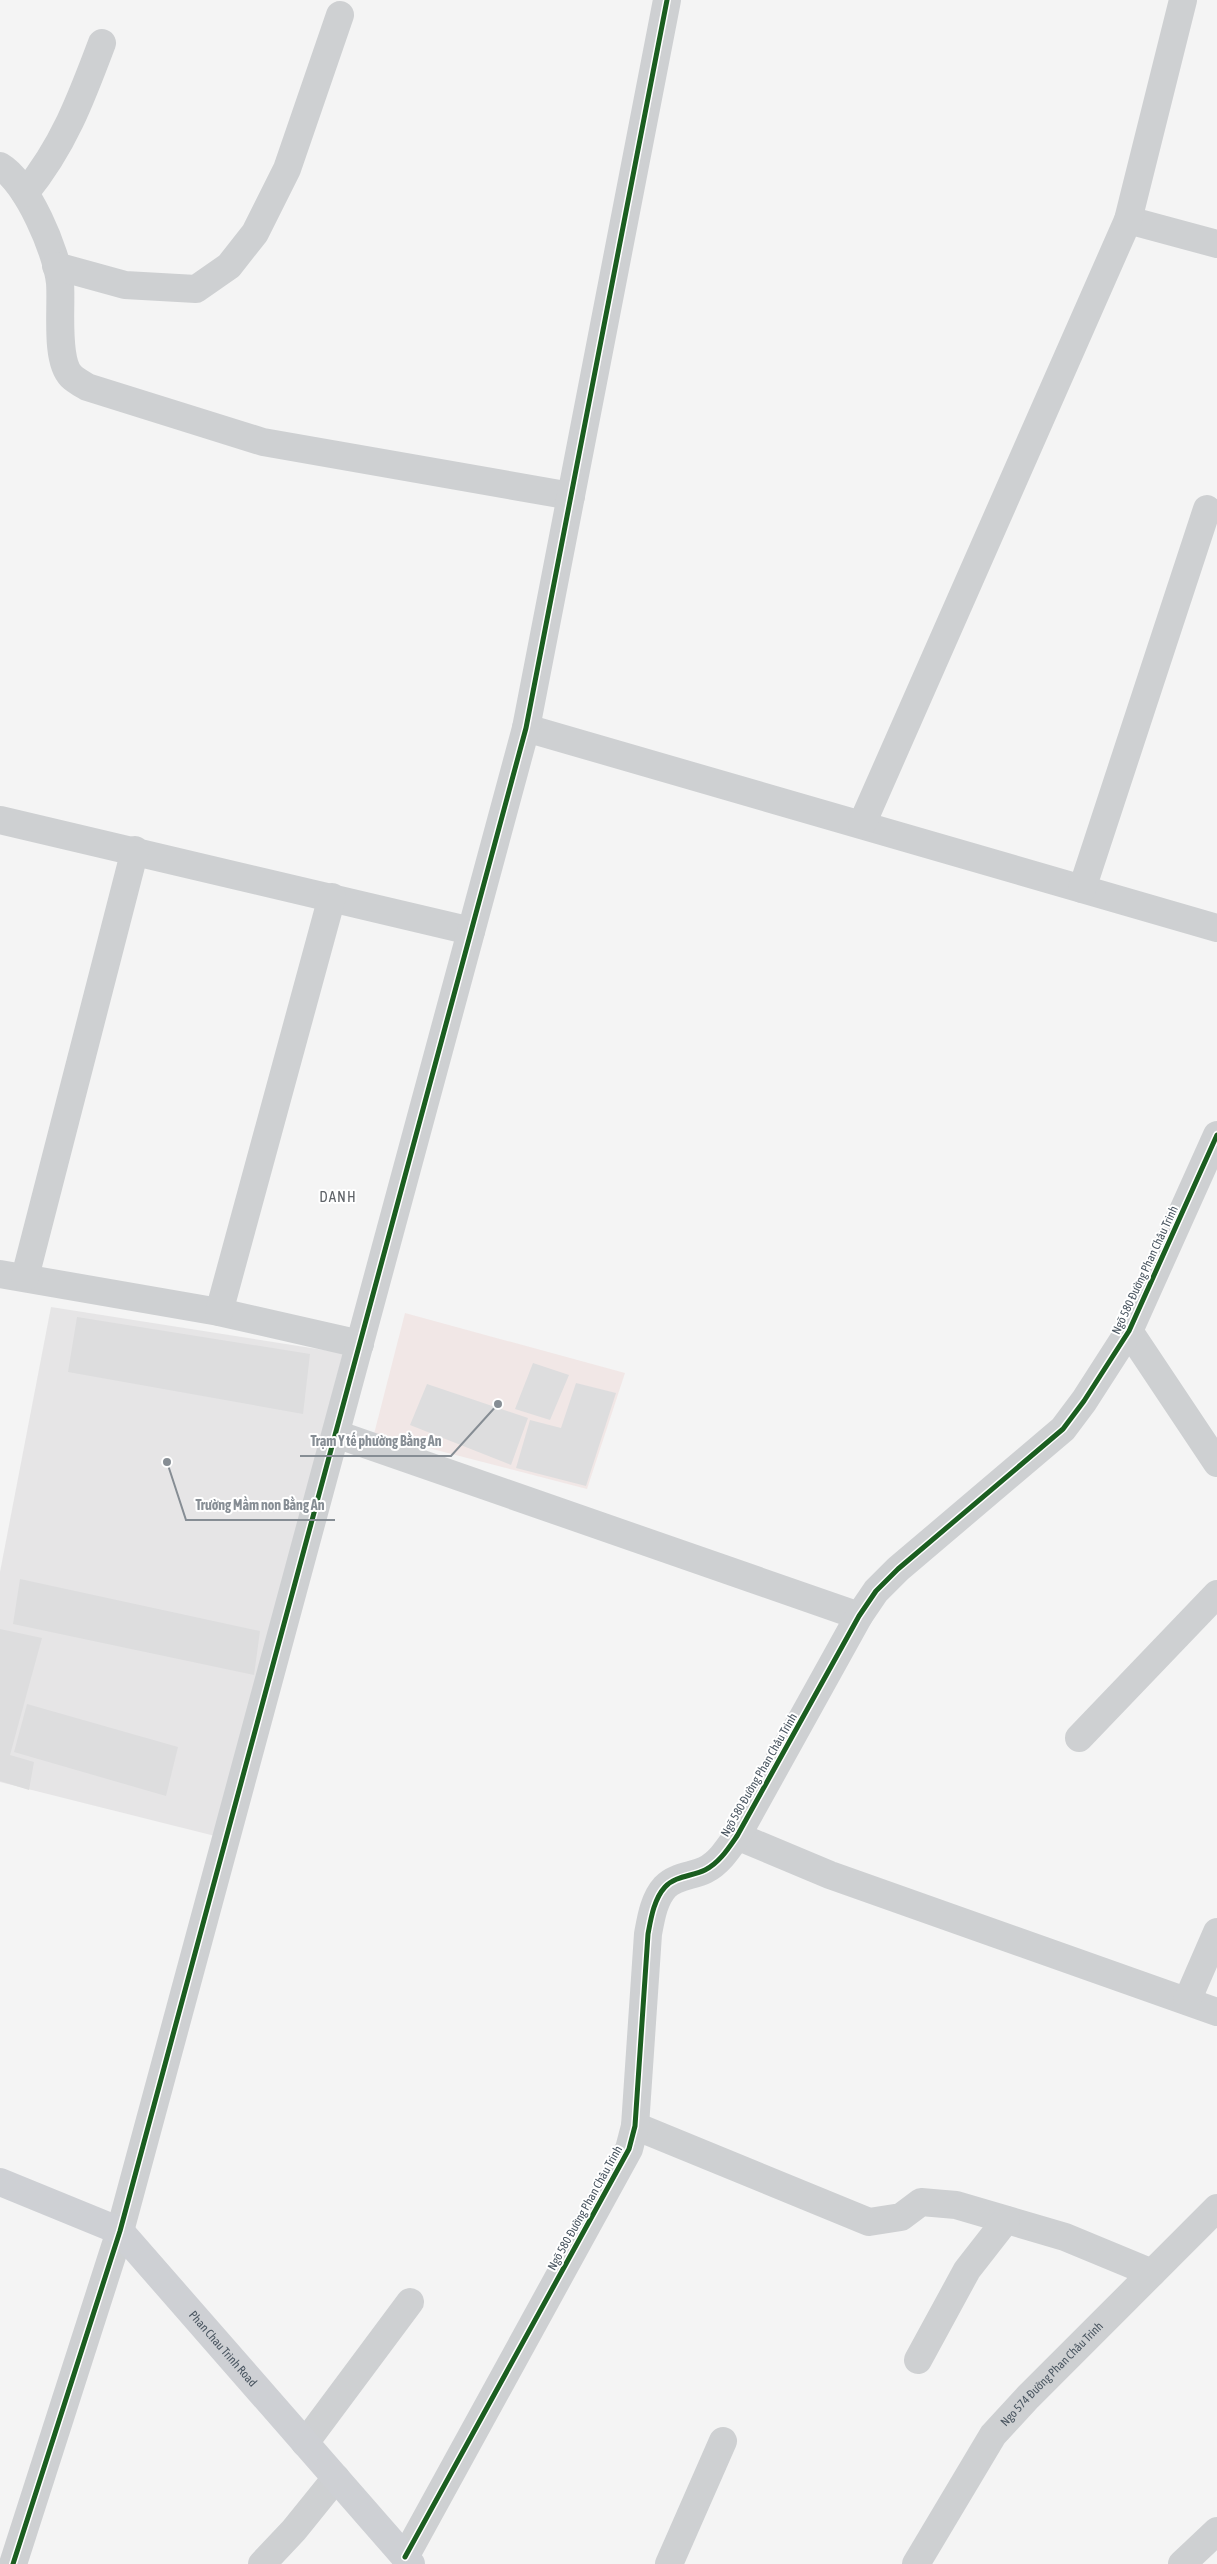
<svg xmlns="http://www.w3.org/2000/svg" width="1217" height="2564" viewBox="0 0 1217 2564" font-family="'Asap Condensed',sans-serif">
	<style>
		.education { fill: #e6e5e6 }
		.medical { fill: #f1e7e6 }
		.building { fill: #ddddde }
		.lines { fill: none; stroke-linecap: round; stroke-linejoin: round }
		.minor { stroke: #ced0d2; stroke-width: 28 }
		.tertiary { stroke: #ced0d2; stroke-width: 28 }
		.secondary { stroke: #ced0d4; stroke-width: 28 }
		.cycleway-casing { stroke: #fff; stroke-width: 8 }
		.cycleway { stroke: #1b5e20; stroke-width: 5 }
		.labels { text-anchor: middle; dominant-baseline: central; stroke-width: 4; stroke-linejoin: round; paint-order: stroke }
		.street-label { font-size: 12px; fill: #4a5661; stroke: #fff }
		.quarter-label { font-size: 15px; letter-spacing: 1px; fill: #5f6368; stroke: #fff }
		.leader { fill: none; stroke: #868d94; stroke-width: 2 }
		.callout-dot { fill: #868d94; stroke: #fff; stroke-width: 2 }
		.callout-label { font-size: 14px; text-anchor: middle; font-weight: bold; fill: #868d94; stroke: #fff; stroke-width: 4; stroke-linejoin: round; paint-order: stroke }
	</style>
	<rect width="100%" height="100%" fill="#f4f4f4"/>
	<!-- education -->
	<path class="education" d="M51 1307 343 1353 215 1836 0 1782V1572Z"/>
	<!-- medical -->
	<path class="medical" d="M405 1313 625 1373 587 1489 374 1434Z"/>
	<!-- building -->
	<path class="building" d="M77 1317 310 1354 303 1414 68 1372Z
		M533 1363 569 1375 550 1420 515 1409Z
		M576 1383 616 1393 586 1486 516 1468 530 1420 561 1428Z
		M427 1384 528 1418 511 1465 410 1425Z
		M20 1579 260 1631 254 1675 13 1624Z
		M0 1629 42 1638 10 1755 34 1762 29 1790 0 1781Z
		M27 1704 178 1747 166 1796 14 1752Z"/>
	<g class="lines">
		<!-- minor -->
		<g class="minor">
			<path d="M0 166C27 182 57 252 60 283 62 306 55 360 71 376 75 380 82 384 87 387L263 442 571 496"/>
			<path d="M25 193C63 147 81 99 102 43"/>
			<path d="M1128 220 1217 244"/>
			<path d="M56 266 125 285 196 289 229 266 255 233 287 169 340 15"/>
			<path d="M526 728 1217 928"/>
			<path d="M0 820 471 931"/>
			<path d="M862 824 1128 220 1183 0"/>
			<path d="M1082 889 1207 509"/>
			<path d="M0 1274 219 1312 360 1344"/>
			<path d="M25 1277 135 850"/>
			<path d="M219 1312 332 897"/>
			<path d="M1129 1331 1217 1463"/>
			<path d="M336 1434 859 1616"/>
			<path d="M1079 1738 1217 1594"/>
			<path d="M737 1836 830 1875 1217 2012"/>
			<path d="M1187 2001 1217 1932"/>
			<path d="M635 2126 869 2222 901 2217 921 2202 956 2205 1065 2237 1152 2273"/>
			<path d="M918 2360 967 2270 1006 2220"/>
			<path d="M305 2443 410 2302"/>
			<path d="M405 2557 629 2149 635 2126 648 1934C651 1918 654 1899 665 1887 675 1876 693 1876 705 1870 719 1863 728 1849 737 1836L859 1616 876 1591 898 1569 1063 1429 1084 1401 1129 1331 1217 1135"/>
			<path d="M262 2564 294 2530 336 2478"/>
			<path d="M669 2564 723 2441"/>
			<path id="s1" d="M916 2564 993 2435 1028 2397 1217 2208"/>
			<path d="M1182 2564 1217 2531"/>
		</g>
		<!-- tertiary -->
		<path class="tertiary" d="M13 2564 120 2231 526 728 667 0"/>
		<!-- secondary -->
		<path class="secondary" id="s2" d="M0 2182 120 2231 411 2564"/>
		<!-- cycleway casing -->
		<g class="cycleway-casing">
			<path id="cycleway" d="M405 2557 629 2149 635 2126 648 1934C651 1918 654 1899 665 1887 675 1876 693 1876 705 1870 719 1863 728 1849 737 1836L859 1616 876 1591 898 1569 1063 1429 1084 1401 1129 1331 1217 1135
				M13 2564 120 2231 526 728 667 0"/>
		</g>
		<!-- cycleway -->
		<use href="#cycleway" class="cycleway"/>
	</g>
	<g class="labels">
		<!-- street labels -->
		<g class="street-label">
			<text transform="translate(1145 1270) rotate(-65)">Ngõ 580 Đường Phan Châu Trinh</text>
			<text transform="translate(759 1775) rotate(-60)">Ngõ 580 Đường Phan Châu Trinh</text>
			<text transform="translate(585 2208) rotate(-61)">Ngõ 580 Đường Phan Châu Trinh</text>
			<text stroke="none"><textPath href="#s2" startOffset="286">Phan Chau Trinh Road</textPath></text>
			<text stroke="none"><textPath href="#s1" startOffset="235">Ngo 574 Đường Phan Châu Trinh</textPath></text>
		</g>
		<!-- quarter labels -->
		<g class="quarter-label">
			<text x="338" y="1196">DANH</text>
		</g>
	</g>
	<!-- callouts -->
	<path class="leader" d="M498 1404L451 1456H300M167 1462L186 1520H335"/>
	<g class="callout-dot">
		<circle cx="498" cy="1404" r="5"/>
		<circle cx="167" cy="1462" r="5"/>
	</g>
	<g class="callout-label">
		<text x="376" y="1446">Trạm Y tế phường Bằng An</text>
		<text x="260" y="1510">Trường Mầm non Bằng An</text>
	</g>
</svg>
